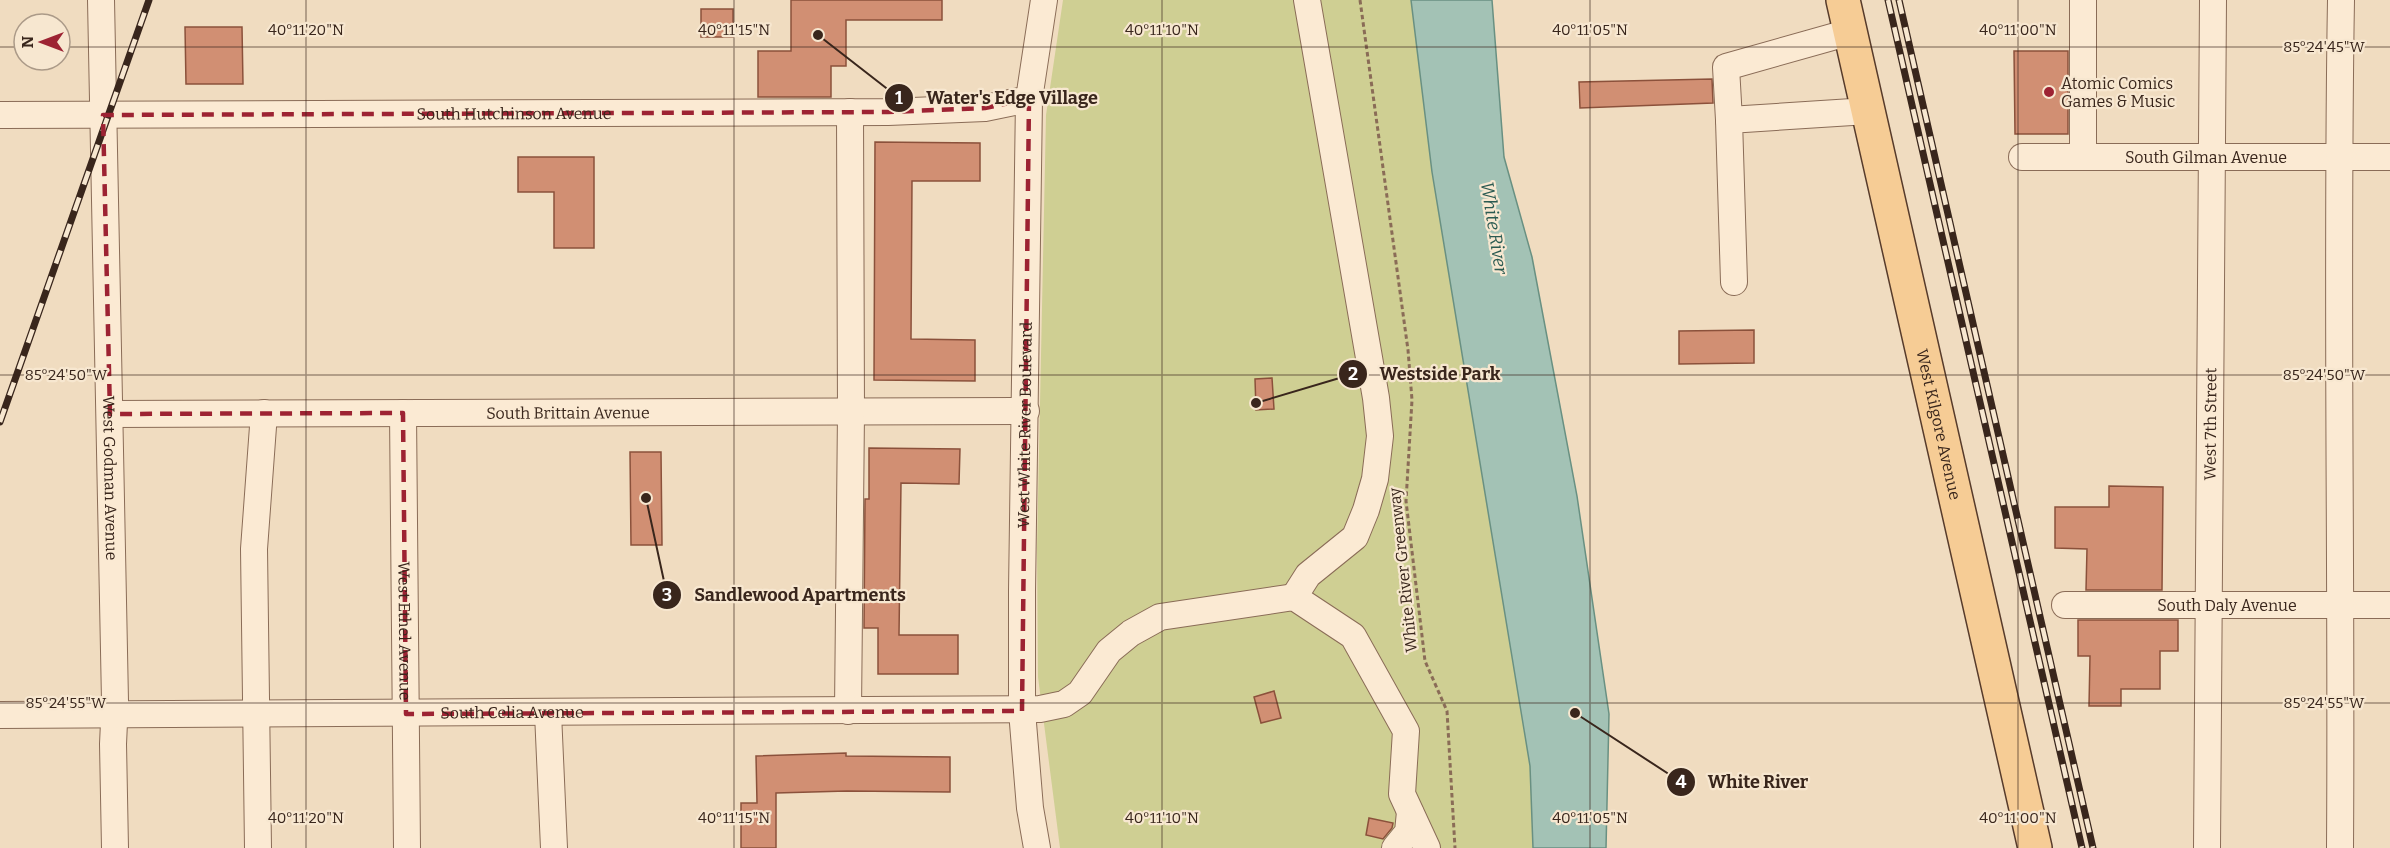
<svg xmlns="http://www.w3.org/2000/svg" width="2390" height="848" viewBox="0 0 2390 848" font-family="Bitter,serif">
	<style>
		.green { fill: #cfcf93 }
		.water { fill: #a3c2b5; stroke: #699082; stroke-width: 1.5 }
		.building { fill: #d18f73; stroke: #8b513b; stroke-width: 1.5 }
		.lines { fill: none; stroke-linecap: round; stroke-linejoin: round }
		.minor-casing { stroke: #8a6c57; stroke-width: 28 }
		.major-casing { stroke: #573b2b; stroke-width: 36 }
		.path { stroke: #8a6c57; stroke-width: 3; stroke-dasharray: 4.5 3; stroke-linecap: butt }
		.minor { stroke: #fbead3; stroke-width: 26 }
		.major { stroke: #f6cc95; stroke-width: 33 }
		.rail-casing { stroke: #39261c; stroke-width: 7 }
		.rail { stroke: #f7e7d0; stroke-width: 4.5; stroke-dasharray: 14; stroke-linecap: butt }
		.marked { fill: none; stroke: #9d2333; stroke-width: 4.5; stroke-dasharray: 12 8; stroke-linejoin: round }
		.ticks { fill: none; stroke: #39261c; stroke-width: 1.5; stroke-opacity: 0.45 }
		.poi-dot { fill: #9d2333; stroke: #f7e7d0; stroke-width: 2 }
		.labels { text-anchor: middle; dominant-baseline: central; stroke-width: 4.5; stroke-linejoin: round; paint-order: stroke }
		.poi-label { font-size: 16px; fill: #39261c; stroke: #f7e7d0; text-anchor: start }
		.street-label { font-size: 16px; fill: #39261c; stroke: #f7e7d0 }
		.water-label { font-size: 18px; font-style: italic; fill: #2a5a51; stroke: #f7e7d0 }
		.ticks-label { font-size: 15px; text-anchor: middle; fill: #39261c; stroke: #f7e7d0; stroke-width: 4.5; stroke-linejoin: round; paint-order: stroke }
		.leader { fill: none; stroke: #39261c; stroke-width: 2 }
		.callout-dot { fill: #39261c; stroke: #f7e7d0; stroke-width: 2 }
		.mark-label { font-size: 18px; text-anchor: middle; font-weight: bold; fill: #fff }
		.callout-label { font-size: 18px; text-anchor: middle; font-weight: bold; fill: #39261c; stroke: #f7e7d0; stroke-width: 4.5; stroke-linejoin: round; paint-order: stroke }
	</style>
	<rect width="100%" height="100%" fill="#f0dcc0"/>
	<!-- green -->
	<path class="green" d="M1063 0H1411L1432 172 1530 766 1533 848H1060L1038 677 1037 548 1046 115Z"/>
	<!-- water -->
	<path class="water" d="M1411 0H1492L1504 157 1532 257 1577 496 1609 714 1606 848H1533L1530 766 1432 172Z"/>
	<!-- building -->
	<path class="building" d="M791 0H942V20H846V66H831V97H758V51H791Z
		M701 9H733V37H701Z
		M185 27H242L243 84H186Z
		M2014 51H2068V134H2015Z
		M1712 79 1713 103 1580 108 1579 82Z
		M875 142 980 143V181H912L911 339 975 340V381L874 380Z
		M518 157H594V248H554V192H518Z
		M1754 330V363L1679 364V331Z
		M1272 378 1274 409 1256 410 1255 379Z
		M869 448 960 449 959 484 901 483 899 635H958V674H878V628H864L865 499H869Z
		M630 452H661L662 545H631Z
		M2109 486 2163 487 2162 590H2086L2087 549 2055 548V507H2109Z
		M2078 620H2178V651H2160V689H2121V706H2089L2090 656H2078Z
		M1274 691 1281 718 1261 723 1254 697Z
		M846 753V756L950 757V792L847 791 776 793V848H741V803H757L756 756Z
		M1369 818 1393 823 1392 828 1383 839 1366 835Z"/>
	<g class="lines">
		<!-- minor casing -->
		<g class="minor-casing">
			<g id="minor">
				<path id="s1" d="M101 0 115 701 113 744 115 848"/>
				<path d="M2083 0V157"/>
				<path id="s2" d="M0 115 888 112 985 108 1029 99"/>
				<path d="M1729 120 1726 67 1850 32"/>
				<path id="s3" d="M2022 157H2390"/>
				<path d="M1734 282 1729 120 1868 111"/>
				<path id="s4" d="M403 413 407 848"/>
				<path id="s5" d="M110 414 1026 411"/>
				<path d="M1294 597 1308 575 1355 537 1366 510 1375 479 1380 436 1376 398 1307 0"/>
				<path id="s6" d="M2065 605H2390"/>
				<path d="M848 711 851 412 850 112"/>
				<path d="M548 713 554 848"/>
				<path id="s7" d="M0 715 1040 709 1064 704 1080 693 1109 651 1131 633 1160 617 1294 597 1353 636 1406 731 1402 794 1427 848"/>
				<path d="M258 848 254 549 264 413"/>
				<path id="s8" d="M1037 848 1030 808 1022 711V591L1029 99 1044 0"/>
				<path d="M1395 848 1408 832 1410 812"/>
				<path id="s9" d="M2207 848 2213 0"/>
				<path d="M2340 848C2342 565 2336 283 2341 0"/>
			</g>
		</g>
		<!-- major casing -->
		<g class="major-casing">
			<g id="major">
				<path id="s10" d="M1843 0 2035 848"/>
			</g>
		</g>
		<!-- path -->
		<path class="path" d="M1360 0 1408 350 1412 400 1406 501 1425 661 1447 711 1455 848"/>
		<!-- minor -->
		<use href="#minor" class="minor"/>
		<!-- major -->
		<use href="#major" class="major"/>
		<!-- rail casing -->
		<g class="rail-casing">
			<path id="rail" d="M1888 0 2082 848
				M1899 0 2093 848
				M0 422 149 0"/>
		</g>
		<!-- rail -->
		<use href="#rail" class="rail"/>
	</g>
	<!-- marked area -->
	<path class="marked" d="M1029 99 1022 711 406 714 403 413 110 414 103 115 888 112 985 108Z"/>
	<!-- ticks -->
	<path class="ticks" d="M306 0V848M734 0V848M1162 0V848M1590 0V848M2018 0V848M0 47H24M60 47H2390M0 375H2390M0 703H2390"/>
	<!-- markers -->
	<circle class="poi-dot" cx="2049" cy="92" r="6"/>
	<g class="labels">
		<!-- poi labels -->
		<g class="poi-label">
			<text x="2061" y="83">Atomic Comics<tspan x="2061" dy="18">Games &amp; Music</tspan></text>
		</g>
		<!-- street labels -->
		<g class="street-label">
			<text stroke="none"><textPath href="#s2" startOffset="514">South Hutchinson Avenue</textPath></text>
			<text stroke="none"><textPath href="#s3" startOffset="184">South Gilman Avenue</textPath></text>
			<text stroke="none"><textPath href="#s5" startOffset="458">South Brittain Avenue</textPath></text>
			<text stroke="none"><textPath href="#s8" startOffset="424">West White River Boulevard</textPath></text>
			<text stroke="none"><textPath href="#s10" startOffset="435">West Kilgore Avenue</textPath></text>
			<text stroke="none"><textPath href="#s9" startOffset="424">West 7th Street</textPath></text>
			<text stroke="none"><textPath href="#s1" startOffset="478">West Godman Avenue</textPath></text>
			<text transform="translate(1403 570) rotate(-96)">White River Greenway</text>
			<text stroke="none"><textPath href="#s6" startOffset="162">South Daly Avenue</textPath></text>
			<text stroke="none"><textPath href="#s4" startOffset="218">West Ethel Avenue</textPath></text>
			<text stroke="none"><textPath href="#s7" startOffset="512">South Celia Avenue</textPath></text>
		</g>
		<!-- water labels -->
		<g class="water-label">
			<text transform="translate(1494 228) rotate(81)">White River</text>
		</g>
	</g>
	<g class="ticks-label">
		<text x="306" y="35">40°11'20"N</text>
		<text x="734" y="35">40°11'15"N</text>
		<text x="1162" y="35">40°11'10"N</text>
		<text x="1590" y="35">40°11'05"N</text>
		<text x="2018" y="35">40°11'00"N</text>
		<text x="2324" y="52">85°24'45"W</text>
		<text x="2324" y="380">85°24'50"W</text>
		<text x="66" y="380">85°24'50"W</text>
		<text x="2324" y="708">85°24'55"W</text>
		<text x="66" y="708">85°24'55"W</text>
		<text x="306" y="823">40°11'20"N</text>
		<text x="734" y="823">40°11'15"N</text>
		<text x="1162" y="823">40°11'10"N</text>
		<text x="1590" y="823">40°11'05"N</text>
		<text x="2018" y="823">40°11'00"N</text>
	</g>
	<!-- callouts -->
	<path class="leader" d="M818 35L899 98M1256 403L1353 374M646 498L667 595M1575 713L1681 782"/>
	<g class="callout-dot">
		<circle cx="818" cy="35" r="6"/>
		<circle cx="1256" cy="403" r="6"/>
		<circle cx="646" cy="498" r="6"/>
		<circle cx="1575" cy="713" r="6"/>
		<circle cx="899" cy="98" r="15"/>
		<circle cx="1353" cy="374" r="15"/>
		<circle cx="667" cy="595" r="15"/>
		<circle cx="1681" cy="782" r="15"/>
	</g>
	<g class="mark-label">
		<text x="899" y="104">1</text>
		<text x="1353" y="380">2</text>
		<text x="667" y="601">3</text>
		<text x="1681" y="788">4</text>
	</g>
	<g class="callout-label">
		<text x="1012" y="104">Water's Edge Village</text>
		<text x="1440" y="380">Westside Park</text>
		<text x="800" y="601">Sandlewood Apartments</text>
		<text x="1758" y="788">White River</text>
	</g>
	<!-- north arrow -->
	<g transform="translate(42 42) rotate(270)"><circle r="28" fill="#f7e7d0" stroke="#ab9a88" stroke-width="1.5"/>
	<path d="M0-4.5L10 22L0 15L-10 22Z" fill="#9d2333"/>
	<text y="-9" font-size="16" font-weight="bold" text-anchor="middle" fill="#39261c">N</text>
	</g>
</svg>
